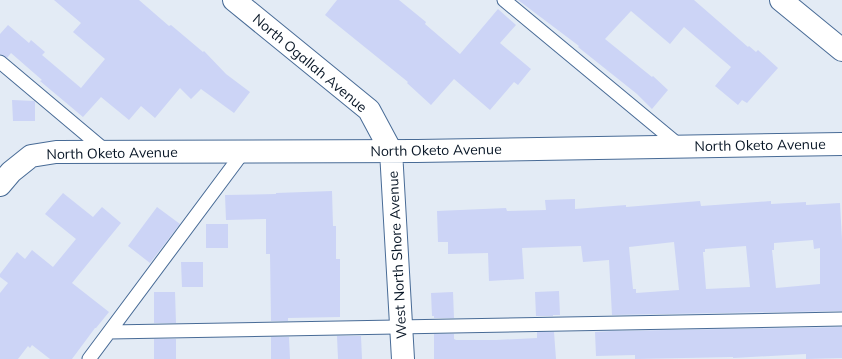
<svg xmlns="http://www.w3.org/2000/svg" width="842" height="359" viewBox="0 0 842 359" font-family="Mulish,sans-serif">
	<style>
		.building { fill: #ccd4f6; fill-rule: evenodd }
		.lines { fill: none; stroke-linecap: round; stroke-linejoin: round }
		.service-casing { stroke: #486b96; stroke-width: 15 }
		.minor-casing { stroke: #486b96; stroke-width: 24 }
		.service { stroke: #fff; stroke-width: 13 }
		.minor { stroke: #fff; stroke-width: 22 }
		.labels { text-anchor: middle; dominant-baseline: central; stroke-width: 3; stroke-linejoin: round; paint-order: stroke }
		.street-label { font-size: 14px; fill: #071525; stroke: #fff }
	</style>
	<rect width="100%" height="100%" fill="#e3ebf5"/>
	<!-- building -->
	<path class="building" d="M54 0H139L169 26 171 25 203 52 204 51 226 74 250 92 234 113 201 89 191 99 180 88 155 118 141 106 129 120 101 97 83 117 40 81 42 80 11 53 7 58 0 54V34L8 25 29 43 31 40 45 52 42 55 81 88 105 59 73 32 81 23Z
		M337 0H399L426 22 425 24 460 54 498 9 516 25 500 43 531 69 518 85 514 82 490 110 454 79 431 105 407 83 408 82 325 15Z
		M518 0H694L748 47 749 46 756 52 758 50 778 68 747 103 742 100 738 105 715 86 731 67 684 27 670 44 631 11 605 39 652 77 653 76 668 90 652 109 637 94 578 47 579 46Z
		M12 100 34 101 35 102V121H13Z
		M332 191 333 226H336V259H340V317L288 318V321H271L270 254H266V219L226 220 225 195 276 194V193Z
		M63 193 93 217 102 207 121 223 72 283 109 312 96 328H95L72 359H50L32 345 30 348 28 346 18 359H0V293L8 283 0 277V274L17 252 25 259 32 250 53 267 76 239 45 214Z
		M575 199V209L626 205V207L700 201 701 206 771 201V204L806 202V205L840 203 842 240V311L612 315 609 260 583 262 581 246 522 248 524 279 489 281 488 253 448 254V242H438L437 211 506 208 507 211 546 210 545 200ZM813 240 814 249 820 248V284L776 288 772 250H774V243ZM674 242 679 290 636 293V289H633L629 247ZM746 246 750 287 706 289 703 252H705V249Z
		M157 207 180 224 150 263 128 246Z
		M206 224H228V248H206Z
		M181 262H203V287H182Z
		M559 291 560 315H553V316H536L535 292Z
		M154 292H175L176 323H154Z
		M453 292 454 318H434V316H432L431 293Z
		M842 327V358L806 359V354L733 358V357L635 359V355L596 356 595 332 613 331Z
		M537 332H554L556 359H434V334H454V339L456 340H496L537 338Z
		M337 336H361L362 359H338Z
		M271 337H289L290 359H271Z
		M154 339H176V359H154Z"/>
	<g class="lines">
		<!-- service casing -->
		<g class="service-casing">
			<path id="service" d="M504 0 680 146
				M0 62 107 152
				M109 332 842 319
				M89 359 244 151"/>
		</g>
		<!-- minor casing -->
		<g class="minor-casing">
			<path id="minor" d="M234 0 369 110 391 151 403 359
				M781 0 842 50
				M0 185 11 172 31 156 56 152 417 151 842 144"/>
		</g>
		<!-- service -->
		<use href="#service" class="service"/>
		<!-- minor -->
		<use href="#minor" class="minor"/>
	</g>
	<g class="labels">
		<!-- street labels -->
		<g class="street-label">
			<text transform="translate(310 63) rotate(40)">North Ogallah Avenue</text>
			<text transform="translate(760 145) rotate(-1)">North Oketo Avenue</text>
			<text transform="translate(436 150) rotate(-1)">North Oketo Avenue</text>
			<text transform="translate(112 153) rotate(-1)">North Oketo Avenue</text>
			<text transform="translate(397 255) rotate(-93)">West North Shore Avenue</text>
		</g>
	</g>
</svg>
